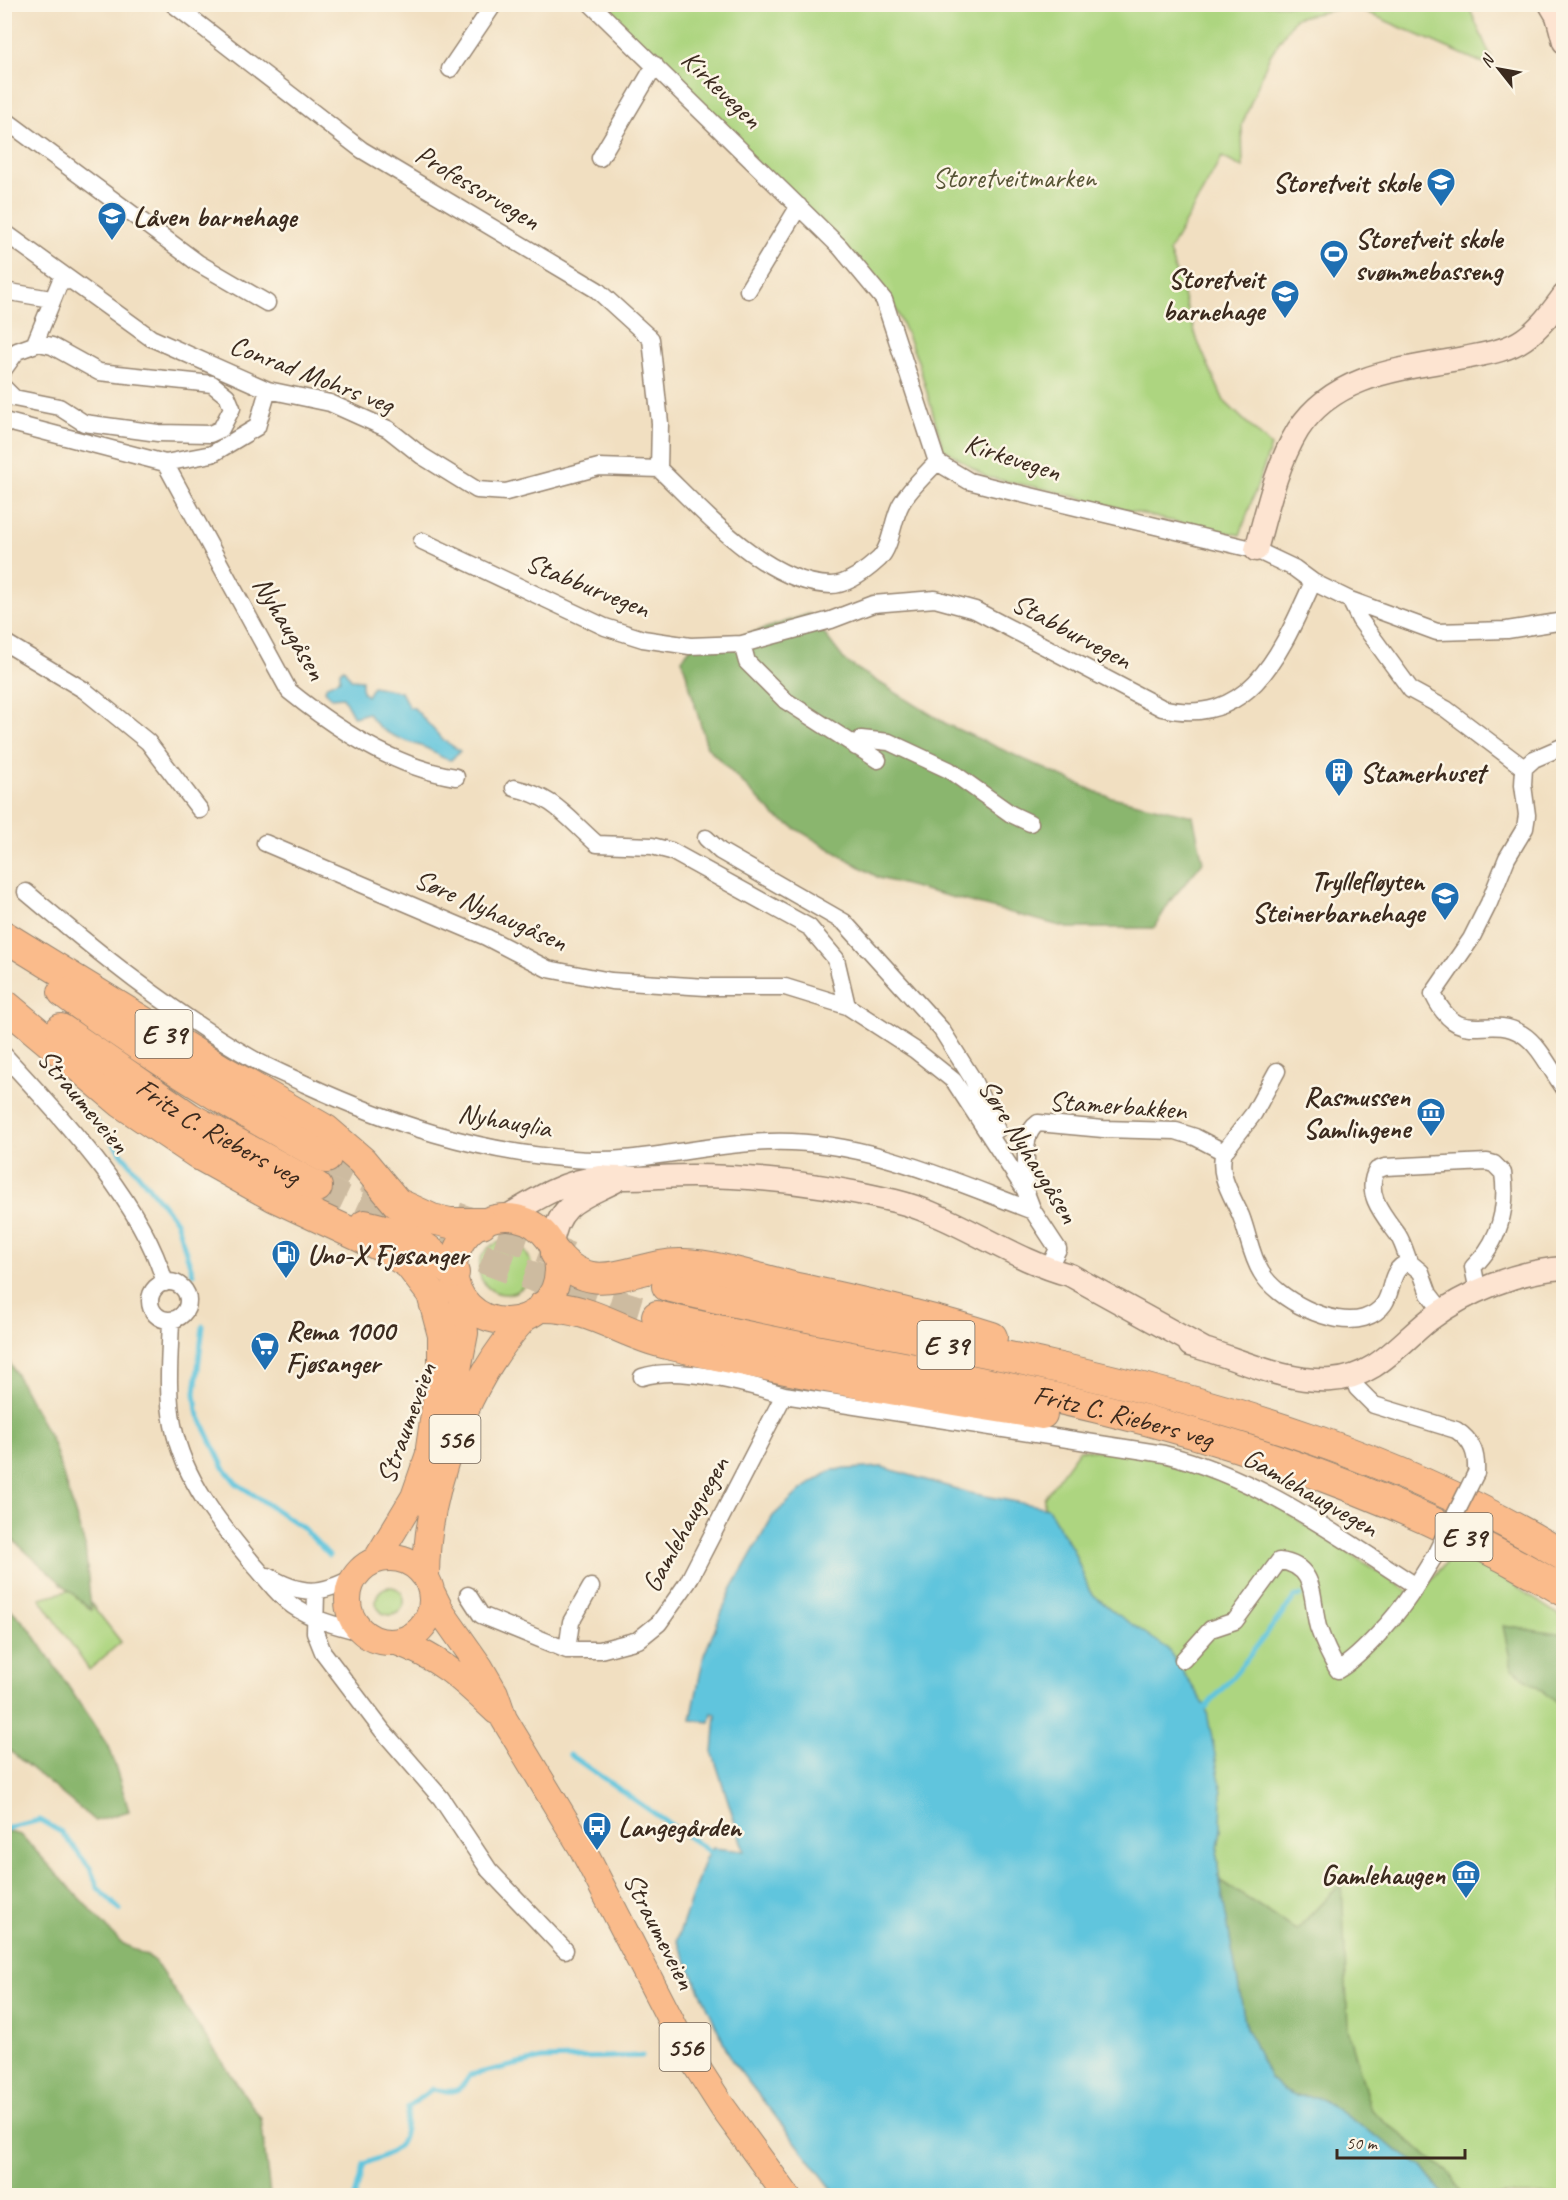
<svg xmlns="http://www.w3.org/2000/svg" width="1568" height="2200" viewBox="0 0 1568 2200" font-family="Caveat,sans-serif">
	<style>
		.green { fill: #add580; stroke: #74804f; stroke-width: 1.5 }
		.forest { fill: #8ab66e; stroke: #627046; stroke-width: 1.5 }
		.water { fill: #60c5dd; stroke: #4e787e; stroke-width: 1.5 }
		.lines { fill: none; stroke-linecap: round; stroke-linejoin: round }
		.stream { stroke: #60c5dd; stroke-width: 5 }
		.highway-tunnel { stroke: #cdbba0; stroke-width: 30; stroke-dasharray: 30 15; stroke-linecap: butt }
		.street-casing { stroke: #968470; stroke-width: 19 }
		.secondary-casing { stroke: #968470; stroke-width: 25 }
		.primary-casing { stroke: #968470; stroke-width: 28 }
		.highway-casing { stroke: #968470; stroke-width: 32 }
		.street { stroke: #fff; stroke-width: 16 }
		.secondary { stroke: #fde4d1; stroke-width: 22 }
		.primary { stroke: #fabb8b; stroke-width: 26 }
		.highway { stroke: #fabb8b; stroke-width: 30 }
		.street-bridge-casing { stroke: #968470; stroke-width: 19; stroke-linecap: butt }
		.street-bridge { stroke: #fff; stroke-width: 16 }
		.labels { text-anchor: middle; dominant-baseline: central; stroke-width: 5; stroke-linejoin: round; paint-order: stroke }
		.shield { fill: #fcf5e5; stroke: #75675a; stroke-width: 1.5 }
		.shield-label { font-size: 27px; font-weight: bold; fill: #3b2a1e }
		.street-label { font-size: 28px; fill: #3b2a1e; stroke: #fcf5e5 }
		.park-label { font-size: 28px; fill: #585536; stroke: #fcf5e5 }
		.poi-label { font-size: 28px; font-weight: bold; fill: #3b2a1e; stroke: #fcf5e5; text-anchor: start }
	</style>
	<rect width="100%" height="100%" fill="#fcf5e5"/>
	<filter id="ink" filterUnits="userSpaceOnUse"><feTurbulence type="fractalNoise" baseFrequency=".0167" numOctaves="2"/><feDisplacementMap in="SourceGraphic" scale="12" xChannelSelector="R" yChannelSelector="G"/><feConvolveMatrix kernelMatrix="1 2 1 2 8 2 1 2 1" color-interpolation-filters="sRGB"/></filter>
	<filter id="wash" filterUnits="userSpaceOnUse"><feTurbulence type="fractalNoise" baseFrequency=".008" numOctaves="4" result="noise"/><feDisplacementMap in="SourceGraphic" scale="24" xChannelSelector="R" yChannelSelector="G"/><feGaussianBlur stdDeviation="1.35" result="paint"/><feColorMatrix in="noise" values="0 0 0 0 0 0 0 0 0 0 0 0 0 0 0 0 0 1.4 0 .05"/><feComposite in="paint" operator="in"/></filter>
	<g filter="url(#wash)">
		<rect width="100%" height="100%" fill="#f1dfc1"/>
		<!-- green -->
		<path class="green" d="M599 5H1468L1496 69 1352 6 1295 18 1269 57 1242 125 1243 168 1222 157 1169 251 1198 342 1224 401 1271 446 1240 535 1162 519 1045 489 986 477 943 448 918 361 891 298Z
			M479 1268a26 26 0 1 1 52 0a26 26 0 1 1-52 0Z
			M1079 1450 1144 1452 1252 1490 1417 1597 1458 1548 1563 1618V2195H1444L1422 2167 1318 2097 1295 2096 1242 2013 1219 1876 1217 1855 1221 1829 1114 1612 1090 1592 1073 1550 1048 1509 1044 1507V1498Z
			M376 1601a14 14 0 1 1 28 0a14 14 0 1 1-28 0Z
			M79 1588 121 1642 89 1670 40 1598Z"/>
		<!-- forest -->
		<path class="forest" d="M809 614 846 662 948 725 1103 795 1193 816 1203 862 1171 900 1154 928H1068L879 878 776 817 707 747 682 659 694 644 739 637Z
			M4 1352 53 1443 85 1546 91 1610 5 1533Z
			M4 1602 30 1629 110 1749 129 1811 95 1821 5 1747Z
			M1503 1626 1563 1635V1707L1512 1668Z
			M5 1831 21 1835 120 1942 153 1959 261 2119 270 2195H5Z
			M1219 1880 1296 1930 1342 1882 1348 2029 1371 2110 1451 2175 1463 2195H1444L1422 2167 1318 2097 1295 2096 1284 2091 1270 2078 1246 2028Z"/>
		<!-- water -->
		<path class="water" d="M344 669 351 679 362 680V692L367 696 373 686 401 692 409 707 414 708 442 739 460 751 451 760C440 759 436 752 426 748 404 740 380 735 368 713L354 717 343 697 331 698 325 690 327 685 340 679V671Z
			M882 1467 970 1493 1048 1508 1073 1550 1090 1592 1114 1612 1167 1648 1206 1707 1222 1792 1221 1829 1217 1855 1219 1876 1246 2028 1270 2078 1284 2091 1295 2096 1318 2097 1422 2167 1444 2195H837L732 2061 677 1940 705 1858 713 1848 744 1851 713 1754 716 1714 712 1713 710 1722 691 1720 704 1655 732 1588 773 1516 801 1490 832 1470Z"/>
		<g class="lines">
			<!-- stream -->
			<path class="stream" d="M90 1114 176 1221 193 1274
				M203 1326 195 1393 197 1411 224 1468 236 1483 303 1528 329 1555
				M1559 1470 1564 1469
				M1206 1707 1237 1672 1294 1598 1301 1595
				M570 1755 710 1852
				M4 1829 40 1820 61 1832 90 1868 98 1888 120 1910
				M355 2196 364 2164C403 2148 403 2149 408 2107L432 2089C453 2093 459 2094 470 2075L542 2059 642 2056"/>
		</g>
	</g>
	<g filter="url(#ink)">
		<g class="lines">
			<!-- highway-tunnel -->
			<path class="highway-tunnel" d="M326 1158 384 1186
				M317 1187C427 1241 540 1282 657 1316
				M456 1217 580 1261"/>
			<!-- street casing -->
			<g class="street-casing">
				<path id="street" d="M173 4 362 150 597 290 651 339 660 423 659 469
					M591 4 840 247 884 300 937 462 969 481 992 487 1256 550 1294 568 1313 582 1350 600 1437 632 1507 630 1564 621
					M450 69 494 4
					M4 119 198 263 267 303
					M600 158 655 65
					M4 232 151 338 268 390 330 403 388 429 422 456 477 490 506 492 599 467 659 469C702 510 766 584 831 585 847 585 867 570 879 559 892 546 892 520 901 504 910 488 925 475 937 462
					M748 290 799 206
					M4 291 51 299
					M35 343 60 282 70 281
					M4 369 17 351 39 343 52 346 99 372 212 384 227 396 232 408 221 429 210 434 158 433 84 423 59 407 14 398 4 388
					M4 421 165 463 212 454 257 427 268 390
					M165 463 289 691C336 729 396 768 456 777
					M422 541 605 627 643 639 690 646 742 644 831 620 873 604 935 599 975 610 1162 708C1252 729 1282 649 1313 582
					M1350 600 1360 620 1411 690 1446 709 1524 768
					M4 642 84 690 148 742 200 810
					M742 644 747 662 786 701 878 760
					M1564 746 1534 759 1524 768 1523 785 1527 815 1525 828 1507 858 1489 903 1471 939 1433 994C1460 1051 1486 1012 1522 1034 1540 1045 1551 1071 1564 1088
					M856 747 861 739 889 742 949 770 1011 814 1030 823
					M514 788C555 797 567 818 597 844L652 846 671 851 809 927 836 959 847 1006
					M706 838 720 851 844 922 941 1029 972 1078 997 1130
					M265 843 486 937 548 969 611 981 706 987H785L847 1006 915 1050 954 1081 1025 1190 1033 1211 1058 1249 1048 1269
					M26 892C97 952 170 1011 251 1058 268 1068 287 1075 305 1084 392 1124 477 1152 573 1159 640 1165 704 1143 770 1142 862 1139 948 1179 1033 1211
					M4 1055C61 1117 142 1201 165 1283
					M1224 1152 1254 1113 1277 1071
					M1025 1190C1030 1169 1018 1137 1038 1123L1103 1129 1176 1131 1195 1137 1224 1152C1217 1175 1232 1195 1241 1216 1248 1234 1251 1256 1261 1272 1276 1299 1333 1328 1364 1318 1402 1305 1381 1272 1409 1262L1421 1272 1429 1294 1443 1312
					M1409 1262C1406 1254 1403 1243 1398 1235 1385 1217 1363 1193 1377 1170L1385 1167 1487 1162 1494 1164 1503 1173C1508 1209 1499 1242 1473 1267L1478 1292
					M150 1301a19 19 0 1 1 38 0a19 19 0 1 1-38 0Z
					M171 1320C170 1354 166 1391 173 1425 184 1481 220 1524 255 1566 268 1580 277 1595 293 1606 313 1620 338 1626 361 1632
					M1354 1376 1357 1388 1374 1405 1456 1430C1473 1441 1477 1454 1476 1473
					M642 1377C678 1365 748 1384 784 1395L1164 1454C1258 1477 1335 1534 1416 1586L1434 1557
					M268 1576C302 1596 321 1595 354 1577
					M316 1592 315 1632 323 1652 382 1730 441 1798 489 1870 565 1950
					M468 1595 481 1615 567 1650H600L638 1640 659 1623 688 1582 784 1395
					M567 1650 571 1622 591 1587
					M1183 1660 1211 1629 1235 1621 1279 1561C1318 1565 1311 1601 1318 1627 1323 1641 1330 1657 1338 1670 1362 1656 1402 1610 1416 1586"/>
			</g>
			<!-- secondary casing -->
			<g class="secondary-casing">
				<path id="secondary" d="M1550 4 1557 16 1564 42
					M1256 550C1267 510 1276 466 1298 430 1335 373 1404 369 1464 358 1484 354 1507 351 1524 339 1540 328 1553 310 1564 295
					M506 1217C537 1198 564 1181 601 1177 631 1180 662 1176 692 1176 760 1176 829 1185 895 1201 957 1216 1009 1259 1070 1275L1204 1349
					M552 1245C557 1204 580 1199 614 1182
					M1190 1345C1236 1357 1283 1383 1331 1380 1374 1378 1398 1345 1429 1320 1466 1292 1517 1271 1564 1268"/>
			</g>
			<!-- primary casing -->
			<g class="primary-casing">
				<path id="primary" d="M454 1269a52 52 0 1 1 104 0a52 52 0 1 1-104 0Z
					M348 1600a42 42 0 1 1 84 0a42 42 0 1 1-84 0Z
					M376 1560 414 1497 431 1448 451 1406 465 1333 462 1298
					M426 1577C426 1491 466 1381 526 1317
					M431 1591 442 1613 480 1667 495 1693 504 1719 582 1848 686 2050 723 2108 787 2196
					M397 1642C441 1658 463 1680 496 1711"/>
			</g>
			<!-- highway casing -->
			<g class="highway-casing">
				<g id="highway">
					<path d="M4 936 222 1070 326 1130 362 1161 397 1203 432 1219 450 1223H482"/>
					<path d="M63 992C147 1055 234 1108 326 1158"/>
					<path d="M4 1004 122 1103 201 1156 275 1197 382 1247 409 1264 432 1294 443 1335V1367L431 1448"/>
					<path id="s1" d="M61 1029 190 1118 317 1187"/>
					<path d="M365 1225C408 1235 423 1242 454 1273"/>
					<path d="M556 1254C595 1302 636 1262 683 1264 718 1265 755 1278 789 1286 859 1302 924 1315 992 1337"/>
					<path d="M667 1286C794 1318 923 1337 1051 1366 1230 1406 1406 1460 1564 1556"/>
					<path d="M542 1307C591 1306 622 1334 667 1344 791 1372 916 1395 1042 1414"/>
					<path id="s2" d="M657 1316C803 1352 952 1372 1098 1408 1261 1447 1419 1505 1564 1591"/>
				</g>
			</g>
			<!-- street -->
			<use href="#street" class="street"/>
			<!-- secondary -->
			<use href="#secondary" class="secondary"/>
			<!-- primary -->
			<use href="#primary" class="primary"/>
			<!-- highway -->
			<use href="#highway" class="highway"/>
			<!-- street-bridge casing -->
			<g class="street-bridge-casing">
				<path id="street-bridge" d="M1434 1557 1476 1473"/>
			</g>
			<!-- street-bridge -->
			<use href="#street-bridge" class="street-bridge"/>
		</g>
	</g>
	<!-- icons -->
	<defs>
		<g id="school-pin" transform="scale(1.5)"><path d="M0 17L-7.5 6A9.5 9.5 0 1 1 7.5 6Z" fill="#1f6fb2" stroke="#fcf5e5"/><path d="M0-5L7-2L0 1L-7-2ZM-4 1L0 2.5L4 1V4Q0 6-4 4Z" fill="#fff"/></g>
		<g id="stadium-pin" transform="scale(1.5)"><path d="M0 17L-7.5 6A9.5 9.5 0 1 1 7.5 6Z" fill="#1f6fb2" stroke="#fcf5e5"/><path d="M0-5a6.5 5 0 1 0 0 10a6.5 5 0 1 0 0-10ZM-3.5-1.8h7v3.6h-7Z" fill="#fff"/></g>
		<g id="building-pin" transform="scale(1.5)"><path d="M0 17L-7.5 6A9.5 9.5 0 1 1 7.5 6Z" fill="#1f6fb2" stroke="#fcf5e5"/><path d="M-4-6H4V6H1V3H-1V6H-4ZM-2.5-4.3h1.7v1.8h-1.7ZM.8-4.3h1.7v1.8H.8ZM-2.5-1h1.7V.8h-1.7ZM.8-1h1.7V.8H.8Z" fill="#fff"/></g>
		<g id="museum-pin" transform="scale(1.5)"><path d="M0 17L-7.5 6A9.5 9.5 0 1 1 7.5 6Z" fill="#1f6fb2" stroke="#fcf5e5"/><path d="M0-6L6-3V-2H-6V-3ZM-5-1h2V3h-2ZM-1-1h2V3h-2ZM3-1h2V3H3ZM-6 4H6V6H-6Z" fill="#fff"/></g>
		<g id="fuel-pin" transform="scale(1.5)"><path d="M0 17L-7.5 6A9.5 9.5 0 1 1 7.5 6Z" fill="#1f6fb2" stroke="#fcf5e5"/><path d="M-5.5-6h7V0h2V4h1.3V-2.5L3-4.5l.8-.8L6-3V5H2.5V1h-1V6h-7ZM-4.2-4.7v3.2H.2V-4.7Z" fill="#fff"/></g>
		<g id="supermarket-pin" transform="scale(1.5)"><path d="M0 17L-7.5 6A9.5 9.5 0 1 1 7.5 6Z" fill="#1f6fb2" stroke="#fcf5e5"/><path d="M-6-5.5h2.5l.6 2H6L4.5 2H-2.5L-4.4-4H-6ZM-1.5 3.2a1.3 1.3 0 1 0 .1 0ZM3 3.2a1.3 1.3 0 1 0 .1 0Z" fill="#fff"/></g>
		<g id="bus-pin" transform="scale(1.5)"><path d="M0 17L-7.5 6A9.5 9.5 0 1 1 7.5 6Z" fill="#1f6fb2" stroke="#fcf5e5"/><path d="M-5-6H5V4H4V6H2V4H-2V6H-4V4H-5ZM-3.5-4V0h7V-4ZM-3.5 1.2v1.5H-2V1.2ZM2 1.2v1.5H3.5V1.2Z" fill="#fff"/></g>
	</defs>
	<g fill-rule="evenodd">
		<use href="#school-pin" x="1441" y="182"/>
		<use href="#school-pin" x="112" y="216"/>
		<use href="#stadium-pin" x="1334" y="254"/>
		<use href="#school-pin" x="1285" y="294"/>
		<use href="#building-pin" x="1339" y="772"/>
		<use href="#school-pin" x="1445" y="896"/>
		<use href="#museum-pin" x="1431" y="1112"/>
		<use href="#fuel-pin" x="286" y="1254"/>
		<use href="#supermarket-pin" x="265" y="1346"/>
		<use href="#bus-pin" x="597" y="1826"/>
		<use href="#museum-pin" x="1466" y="1874"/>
	</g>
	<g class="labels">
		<!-- shield labels -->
		<g class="shield">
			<rect x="135.5" y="1010" width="57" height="48" rx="4.5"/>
			<rect x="917.5" y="1321" width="57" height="48" rx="4.5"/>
			<rect x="429.5" y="1415" width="51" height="48" rx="4.5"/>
			<rect x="1435.5" y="1513" width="57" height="48" rx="4.5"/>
			<rect x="659.5" y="2023" width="51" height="48" rx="4.5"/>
		</g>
		<g class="shield-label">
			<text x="164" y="1034">E 39</text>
			<text x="946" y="1345">E 39</text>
			<text x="455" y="1439">556</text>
			<text x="1464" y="1537">E 39</text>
			<text x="685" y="2047">556</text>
		</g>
		<!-- street labels -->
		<g class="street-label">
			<text transform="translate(722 89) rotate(44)">Kirkevegen</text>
			<text transform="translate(478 187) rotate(31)">Professorvegen</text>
			<text transform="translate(312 374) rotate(21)">Conrad Mohrs veg</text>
			<text transform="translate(1013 457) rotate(18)">Kirkevegen</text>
			<text transform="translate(588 585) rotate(22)">Stabburvegen</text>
			<text transform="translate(290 628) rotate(59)">Nyhaugåsen</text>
			<text transform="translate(1072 631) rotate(28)">Stabburvegen</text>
			<text transform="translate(491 910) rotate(24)">Søre Nyhaugåsen</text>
			<text transform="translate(84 1101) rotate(50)">Straumeveien</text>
			<text transform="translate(1118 1105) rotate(4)">Stamerbakken</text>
			<text transform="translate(505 1120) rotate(10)">Nyhauglia</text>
			<text stroke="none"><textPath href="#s1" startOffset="188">Fritz C. Riebers veg</textPath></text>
			<text transform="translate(1029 1151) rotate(58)">Søre Nyhaugåsen</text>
			<text stroke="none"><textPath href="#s2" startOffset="477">Fritz C. Riebers veg</textPath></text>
			<text transform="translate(406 1423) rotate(-70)">Straumeveien</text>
			<text transform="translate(1311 1492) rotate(30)">Gamlehaugvegen</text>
			<text transform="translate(685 1524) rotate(-61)">Gamlehaugvegen</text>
			<text transform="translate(660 1931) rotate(63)">Straumeveien</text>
		</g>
		<!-- park labels -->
		<g class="park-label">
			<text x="1014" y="177">Storetveitmarken</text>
		</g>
		<!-- poi labels -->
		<g class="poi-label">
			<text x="1420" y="182" text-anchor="end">Storetveit skole</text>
			<text x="133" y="216">Låven barnehage</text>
			<text x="1355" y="238">Storetveit skole<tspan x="1355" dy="32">svømmebasseng</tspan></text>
			<text x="1264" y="278" text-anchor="end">Storetveit<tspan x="1264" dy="32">barnehage</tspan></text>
			<text x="1360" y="772">Stamerhuset</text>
			<text x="1424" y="880" text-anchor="end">Tryllefløyten<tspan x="1424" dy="32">Steinerbarnehage</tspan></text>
			<text x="1410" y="1096" text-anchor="end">Rasmussen<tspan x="1410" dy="32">Samlingene</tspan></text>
			<text x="307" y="1254">Uno-X Fjøsanger</text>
			<text x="286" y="1330">Rema 1000<tspan x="286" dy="32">Fjøsanger</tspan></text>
			<text x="618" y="1826">Langegården</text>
			<text x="1445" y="1874" text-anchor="end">Gamlehaugen</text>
		</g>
	</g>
	<!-- margin -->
	<rect width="1568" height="2200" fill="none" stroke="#fcf5e5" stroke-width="24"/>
	<!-- north arrow -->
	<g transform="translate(1499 69) rotate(301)" stroke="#fcf5e5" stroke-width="4.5" paint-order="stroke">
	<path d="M0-4.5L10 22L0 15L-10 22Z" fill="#3b2a1e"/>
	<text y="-9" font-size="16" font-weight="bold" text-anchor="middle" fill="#3b2a1e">N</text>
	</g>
	<!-- scale -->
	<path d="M1337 2149v9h128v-9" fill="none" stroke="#3b2a1e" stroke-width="3"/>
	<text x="1346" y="2149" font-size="18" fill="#3b2a1e" stroke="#fcf5e5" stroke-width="4.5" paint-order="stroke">50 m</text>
</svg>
